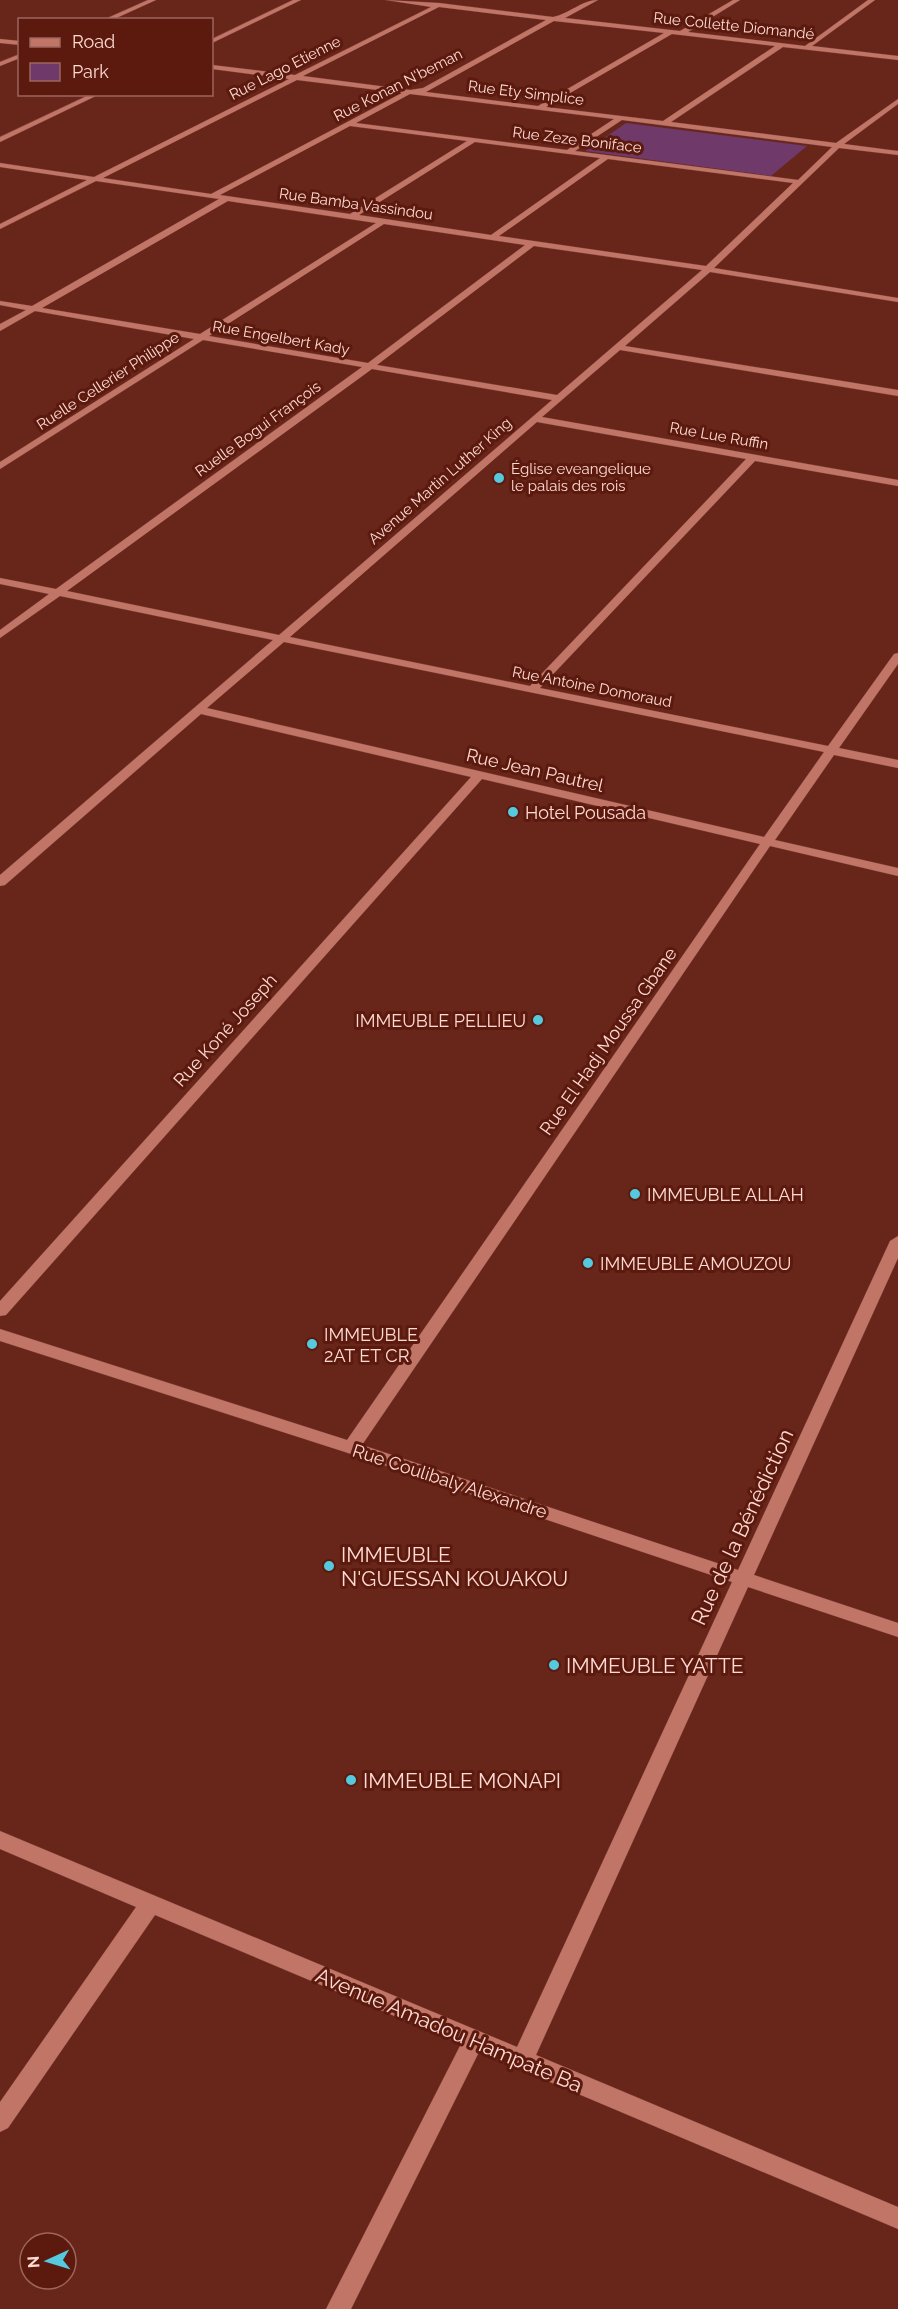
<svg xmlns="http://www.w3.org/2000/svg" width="898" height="2309" viewBox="0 0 898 2309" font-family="Raleway,sans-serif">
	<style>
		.green { fill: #6f3969 }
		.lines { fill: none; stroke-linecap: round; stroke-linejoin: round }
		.minor-casing { stroke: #793d37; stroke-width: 1 }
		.minor { fill: #c17566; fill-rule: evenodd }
		.poi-dot { fill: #55cadf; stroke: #5c190e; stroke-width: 2 }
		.labels { text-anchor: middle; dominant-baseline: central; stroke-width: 6; stroke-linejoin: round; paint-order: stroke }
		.far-street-label { font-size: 15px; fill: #fddad3; stroke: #5c190e }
		.far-poi-label { font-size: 15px; fill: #fddad3; stroke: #5c190e; text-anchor: start }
		.street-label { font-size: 18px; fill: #fddad3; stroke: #5c190e }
		.poi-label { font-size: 18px; fill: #fddad3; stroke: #5c190e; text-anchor: start }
		.near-street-label { font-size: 21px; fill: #fddad3; stroke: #5c190e }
		.near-poi-label { font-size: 21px; fill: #fddad3; stroke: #5c190e; text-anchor: start }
	</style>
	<rect width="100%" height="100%" fill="#682519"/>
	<!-- green -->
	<path class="green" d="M626 123 807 146 771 176 585 151Z"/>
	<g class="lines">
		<!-- minor casing -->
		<g class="minor-casing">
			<path id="minor" d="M148 0H156L112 20H103Z
				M293 0H301L212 43V39Z
				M386 0 439 3 553 17C569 14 582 0 598 0L565 18 680 31 733 0H740L688 32 805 46 868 0H875L812 46 898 56V60L783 47 671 122 836 143 898 99V104L844 144 898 151V155L839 148 714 268 898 298V302L710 272 625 346 898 390V396L620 350 542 417 898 480V486L755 461 540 688 828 746 894 654 898 653V664L839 748 898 760V768L834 755 775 840 898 868V876L770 846 362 1445 738 1570 890 1241 898 1236V1258L754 1575 898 1623V1637L748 1587 536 2055 898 2207V2229L479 2052 351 2309H326L461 2044 155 1915 8 2128 0 2132V2102L136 1907 0 1849V1831L517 2047 732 1582 345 1452 0 1341V1329L347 1440 760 844 482 779 6 1315 0 1316V1301L471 777 201 714 5 885 0 886V875L273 640 60 596 0 638V630L49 594 0 584V578L56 589 362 367 203 340 0 469V462L194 339 35 311 0 331V324L26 310 0 305V301L32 306 219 199 96 181 0 229V224L87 180 0 167V163L94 177 289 79 212 69V65L295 75 431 7ZM439 7 546 20 423 88 410 90 303 76ZM554 21 664 33 538 106 426 92ZM672 34 775 46 663 121 546 107ZM297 80 402 93 211 194 103 178ZM410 94 614 119 567 150 356 123ZM622 120 832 147 798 180 575 151ZM350 126 467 141 350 214 220 195ZM475 142 600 158 491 235 359 215ZM608 159 793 183 706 266 499 236ZM228 201 376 223 200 334 42 308ZM384 224 525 245 368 363 209 336ZM534 246 702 270 557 395 377 365ZM372 369 552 400 279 635 67 591ZM537 422 746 459 530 686 290 637ZM284 642 824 752 764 837 207 708Z
				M0 39 20 41V45L0 43Z
				M20 54V58L0 66V62Z
				M91 94H100L0 142V137Z"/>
		</g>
		<!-- minor -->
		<use href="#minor" class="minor"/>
	</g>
	<!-- markers -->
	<g class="poi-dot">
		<circle cx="499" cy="478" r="6"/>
		<circle cx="513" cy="812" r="6"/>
		<circle cx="538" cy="1020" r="6"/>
		<circle cx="635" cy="1194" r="6"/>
		<circle cx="588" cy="1263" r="6"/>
		<circle cx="312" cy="1344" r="6"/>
		<circle cx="329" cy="1566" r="6"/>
		<circle cx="554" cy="1665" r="6"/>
		<circle cx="351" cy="1780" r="6"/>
	</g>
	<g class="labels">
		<!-- far-street labels -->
		<g class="far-street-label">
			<text transform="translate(734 26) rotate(6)">Rue Collette Diomandé</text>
			<text transform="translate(285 68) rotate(-27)">Rue Lago Etienne</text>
			<text transform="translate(398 85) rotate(-27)">Rue Konan N'beman</text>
			<text transform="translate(526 93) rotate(7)">Rue Ety Simplice</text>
			<text transform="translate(577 140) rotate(7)">Rue Zeze Boniface</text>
			<text transform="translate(356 204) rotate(8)">Rue Bamba Vassindou</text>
			<text transform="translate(281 338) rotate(10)">Rue Engelbert Kady</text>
			<text transform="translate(108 381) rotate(-33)">Ruelle Cellerier Philippe</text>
			<text transform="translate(258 429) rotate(-36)">Ruelle Bogui François</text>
			<text transform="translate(719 436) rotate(10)">Rue Lue Ruffin</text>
			<text transform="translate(440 481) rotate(-41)">Avenue Martin Luther King</text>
			<text transform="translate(592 687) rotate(11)">Rue Antoine Domoraud</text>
		</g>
		<!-- far-poi labels -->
		<g class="far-poi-label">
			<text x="511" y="469">Église eveangelique<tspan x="511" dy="17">le palais des rois</tspan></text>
		</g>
		<!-- street labels -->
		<g class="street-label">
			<text transform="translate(535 770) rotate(13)">Rue Jean Pautrel</text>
			<text transform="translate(225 1030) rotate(-48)">Rue Koné Joseph</text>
			<text transform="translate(608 1041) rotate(-55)">Rue El Hadj Moussa Gbane</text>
			<text transform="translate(450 1481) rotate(18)">Rue Coulibaly Alexandre</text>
		</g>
		<!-- poi labels -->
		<g class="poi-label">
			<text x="525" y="812">Hotel Pousada</text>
			<text x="526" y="1020" text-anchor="end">IMMEUBLE PELLIEU</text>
			<text x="647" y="1194">IMMEUBLE ALLAH</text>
			<text x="600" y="1263">IMMEUBLE AMOUZOU</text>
			<text x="324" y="1334">IMMEUBLE<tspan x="324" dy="21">2AT ET CR</tspan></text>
		</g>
		<!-- near-street labels -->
		<g class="near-street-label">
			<text transform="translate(742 1527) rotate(-65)">Rue de la Bénédiction</text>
			<text transform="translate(449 2030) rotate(23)">Avenue Amadou Hampate Ba</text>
		</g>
		<!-- near-poi labels -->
		<g class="near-poi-label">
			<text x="341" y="1554">IMMEUBLE<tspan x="341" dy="24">N'GUESSAN KOUAKOU</tspan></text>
			<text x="566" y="1665">IMMEUBLE YATTE</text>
			<text x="363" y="1780">IMMEUBLE MONAPI</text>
		</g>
	</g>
	<!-- legend -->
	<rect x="18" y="18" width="195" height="78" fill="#5c190e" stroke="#9c665d" stroke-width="1.5"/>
	<rect x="30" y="38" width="30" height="9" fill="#c17566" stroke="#9c665d" stroke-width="1.5"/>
	<text x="72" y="48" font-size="18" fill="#fddad3">Road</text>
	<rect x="30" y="63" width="30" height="18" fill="#6f3969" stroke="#9c665d" stroke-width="1.5"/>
	<text x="72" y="78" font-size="18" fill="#fddad3">Park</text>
	<!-- north arrow -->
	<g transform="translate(48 2261) rotate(266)"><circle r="28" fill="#5c190e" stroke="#9c665d" stroke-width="1.5"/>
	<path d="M0-4.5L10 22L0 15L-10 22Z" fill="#55cadf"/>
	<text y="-9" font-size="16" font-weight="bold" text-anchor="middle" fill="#fddad3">N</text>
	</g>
</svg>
